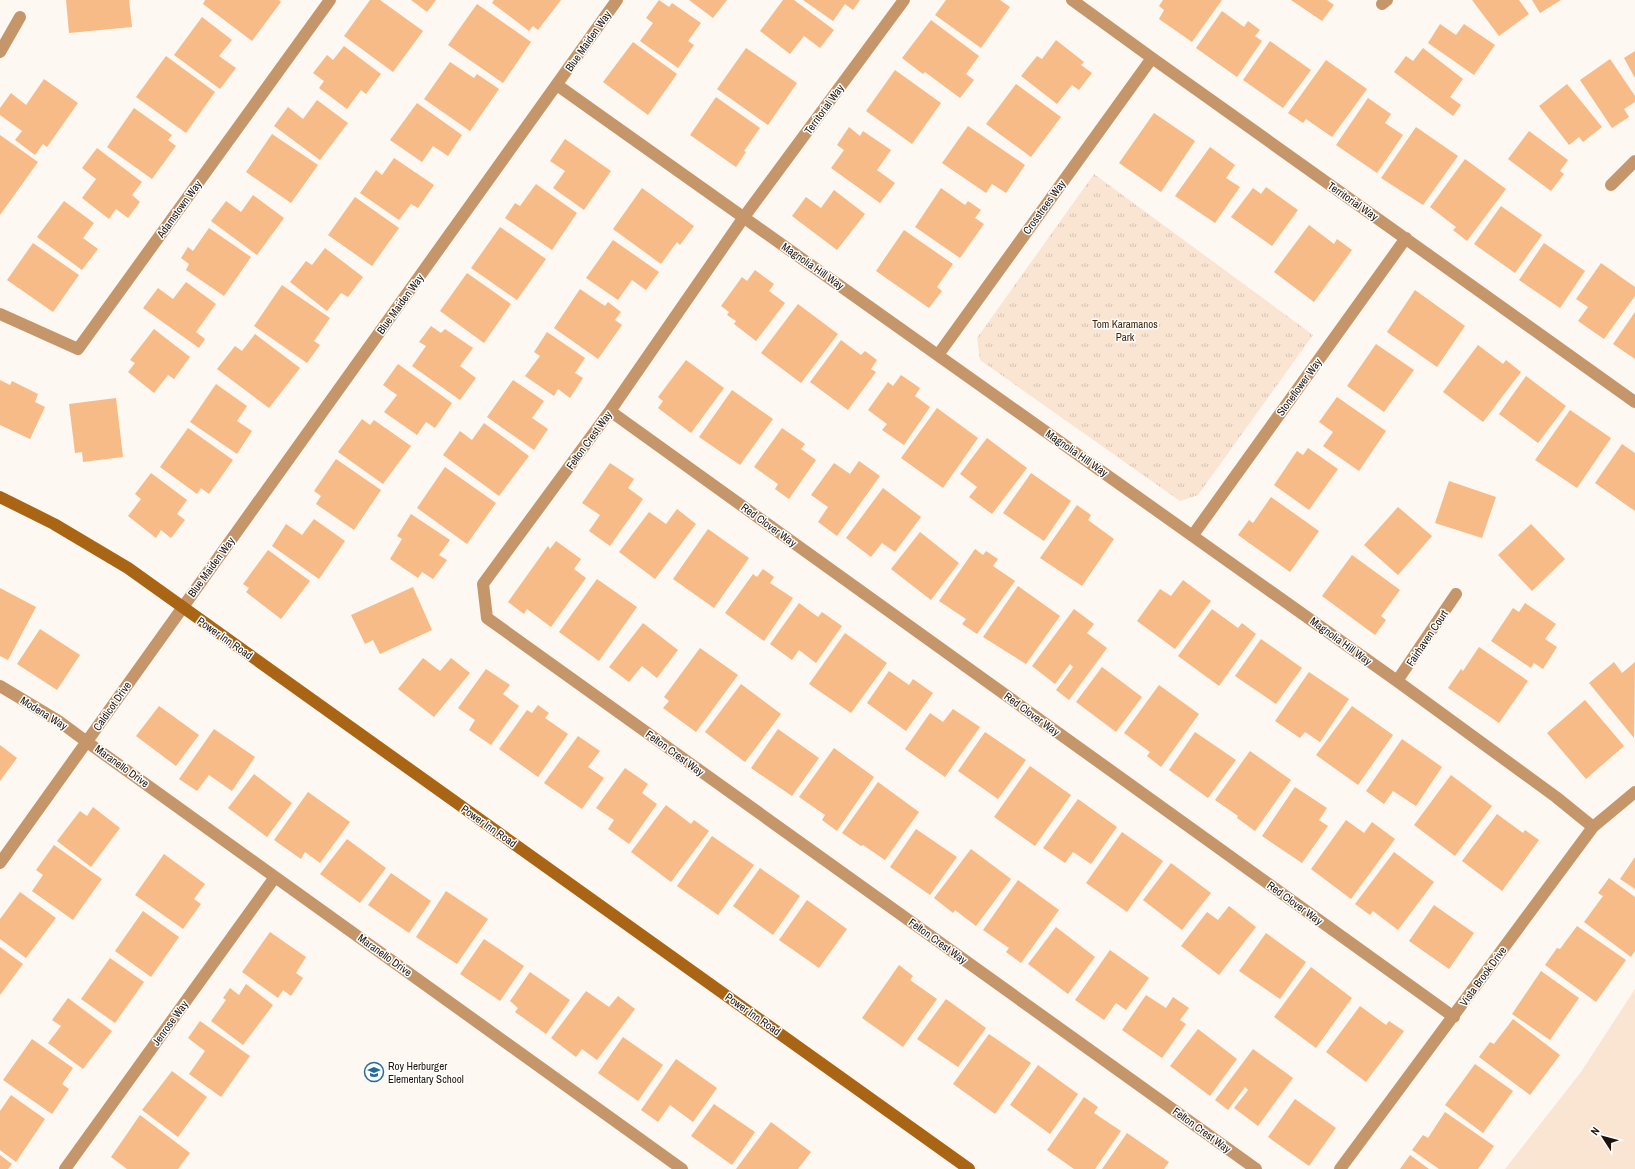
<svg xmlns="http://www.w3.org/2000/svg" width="1635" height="1169" viewBox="0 0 1635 1169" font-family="'Archivo Narrow',sans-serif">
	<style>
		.grass { fill: #fae4d2 }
		.park { fill: url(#park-tufts) }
		.building { fill: #f6bb86 }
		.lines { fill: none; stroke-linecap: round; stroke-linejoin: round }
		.street { stroke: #c6966b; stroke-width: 12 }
		.secondary { stroke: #a96414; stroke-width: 12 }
		.labels { text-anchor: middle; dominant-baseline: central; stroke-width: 3; stroke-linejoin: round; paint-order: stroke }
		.street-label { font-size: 11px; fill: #1e140a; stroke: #fff }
		.park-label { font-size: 11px; fill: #412406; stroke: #fff }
		.poi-label { font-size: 11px; fill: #1e140a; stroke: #fff; text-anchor: start }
	</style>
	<defs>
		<pattern id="park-tufts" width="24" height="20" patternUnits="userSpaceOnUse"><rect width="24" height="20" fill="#fae4d2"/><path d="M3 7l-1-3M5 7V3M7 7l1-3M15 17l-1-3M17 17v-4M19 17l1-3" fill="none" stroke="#d6c3b3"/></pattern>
	</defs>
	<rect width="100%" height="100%" fill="#fef8f2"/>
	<!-- grass -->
	<path class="grass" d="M1635 989V1169H1505L1581 1072Z"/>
	<!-- park -->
	<path class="park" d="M1094 174 1313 335 1198 495 1180 501 980 360 977 338Z"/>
	<!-- building -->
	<path class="building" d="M66 0H129L132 27 69 33Z
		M205 0H279L281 2 252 41 203 4Z
		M370 0H380L423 31 393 72 344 36Z
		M411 0H436L427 12Z
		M494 0H561L538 30 533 26 529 31 492 3Z
		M659 0 669 7 672 3 701 23 688 41 694 45 678 68 640 41 653 23 646 18Z
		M689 0H727L713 18Z
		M783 0H794L834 30 820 48 804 36 790 54 760 31Z
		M803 0H860L853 10 845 4 833 21Z
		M946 0H1000L1010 7 981 48 935 15Z
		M1163 0H1222L1192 42 1159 19 1164 10 1159 6Z
		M1291 0H1327L1334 5 1322 21Z
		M1472 0H1519L1529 14 1499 36Z
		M1532 0H1561L1540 13Z
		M477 4 531 42 503 83 448 45Z
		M1222 11 1244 27 1248 21 1260 30 1255 36 1262 41 1237 77 1196 48Z
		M202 17 232 40 219 56 236 68 220 89 174 55Z
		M931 20 979 56 966 74 974 80 960 98 925 72 923 74 902 58Z
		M1440 24 1456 35 1464 24 1495 45 1474 75 1428 43Z
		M1056 40 1084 62 1081 65 1092 73 1079 90 1072 85 1057 104 1021 76 1037 56 1042 59Z
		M1270 41 1311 70 1283 108 1243 80Z
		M633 42 677 74 648 115 603 82Z
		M344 46 381 74 366 94 361 90 347 109 319 88 324 81 313 73 327 55 333 60Z
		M746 48 797 83 768 125 717 89Z
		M1423 48 1463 79 1450 97 1461 105 1453 116 1394 72 1406 56 1413 61Z
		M1635 51V78L1624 58Z
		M166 56 215 92 186 133 136 97Z
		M1610 59 1635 96V102L1624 109 1629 117 1612 128 1580 80Z
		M1326 60 1367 89 1332 137 1306 119 1303 123 1288 113Z
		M450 62 474 78 477 74 499 89 470 131 424 99Z
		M895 70 941 103 912 144 866 111Z
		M44 79 78 103 47 147 43 144 35 155 15 140 22 131 0 115V108L11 93 26 105Z
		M1016 84 1061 117 1031 157 986 124Z
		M1567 84 1602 127 1583 142 1579 137 1569 145 1539 106Z
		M716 97 760 128 744 151 746 152 736 167 690 135Z
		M1368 98 1391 114 1385 123 1403 135 1377 173 1336 145Z
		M317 100 348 123 320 160 274 126 288 107 303 119Z
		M417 103 462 135 448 156 433 146 422 162 390 140Z
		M134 108 172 135 168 140 176 146 152 179 107 147Z
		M1154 113 1195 141 1161 192 1119 163Z
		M968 126 1025 165 1006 193 992 184 986 193 942 163Z
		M849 127 860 136 863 131 891 150 877 170 895 183 880 203 831 168 844 150 837 145Z
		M1416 127 1458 156 1423 205 1381 178Z
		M1529 131 1568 160 1560 171 1564 174 1551 191 1508 159Z
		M272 134 318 165 291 203 246 172Z
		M0 135 38 162 0 215Z
		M565 139 611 171 584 210 553 188 565 171 550 161Z
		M1210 147 1235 165 1226 178 1240 187 1215 223 1175 196Z
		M97 148 142 182 132 195 140 202 128 218 116 209 109 219 82 198 96 179 82 168Z
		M394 158 434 185 418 208 411 204 399 220 360 193 376 170 382 175Z
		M1465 159 1506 189 1467 241 1453 230 1456 227 1430 207Z
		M536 184 577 213 552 250 505 218 515 203 520 206Z
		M1266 187 1298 210 1272 246 1231 217 1253 188 1261 194Z
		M642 188 694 226 680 245 677 242 661 264 613 229Z
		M941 188 965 205 968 201 981 210 975 218 984 224 960 258 915 227Z
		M834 190 865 214 837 250 792 216 806 197 821 208Z
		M253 195 284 218 257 255 211 221 226 201 241 212Z
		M355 197 399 228 372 266 328 235Z
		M64 201 94 223 83 238 98 249 82 270 37 237Z
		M1501 206 1542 235 1515 273 1474 244Z
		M1309 225 1334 244 1337 239 1352 250 1314 302 1274 272Z
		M500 227 546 259 517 300 471 268Z
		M209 228 251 257 224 296 186 270 189 264 181 258 188 247 193 251Z
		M904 230 953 264 937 287 942 291 929 308 876 271Z
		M613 240 659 272 646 290 632 280 618 300 586 278Z
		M33 243 79 275 53 312 7 280Z
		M1544 243 1585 271 1560 308 1519 280Z
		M325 248 363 277 348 297 341 293 327 311 290 282 306 261 312 265Z
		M1601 263 1635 287V296L1604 339 1578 321 1588 307 1576 299Z
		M755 270 774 284 769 291 785 303 756 341 734 324 736 321 727 315 729 312 721 306 742 277 747 281Z
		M467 273 511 304 484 343 440 311Z
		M186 282 216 304 196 332 205 339 199 348 143 308 158 288 173 299Z
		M282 285 330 318 314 341 320 345 307 363 254 326Z
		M580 289 605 306 608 302 621 312 615 320 622 325 598 359 554 328Z
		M1415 290 1465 326 1437 367 1387 332Z
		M798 304 838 334 801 383 761 353Z
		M1635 312V359L1613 344Z
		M431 326 441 333 445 329 473 348 460 366 476 378 460 400 412 366 426 346 419 342Z
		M154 329 190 357 174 379 168 375 154 393 128 372 135 363 130 360Z
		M547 332 585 358 575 373 583 378 570 398 558 389 554 396 525 376 540 356 534 352Z
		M255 334 300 368 269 408 217 369 235 346 242 351Z
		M841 340 861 355 865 351 877 360 871 369 876 372 848 410 810 382Z
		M1376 344 1414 370 1384 412 1347 386Z
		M1478 345 1503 364 1506 360 1521 372 1483 422 1443 392Z
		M686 360 724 388 691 433 658 408 663 401 658 397Z
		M398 364 452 403 435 428 426 422 417 435 384 412 397 395 383 385Z
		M901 375 920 388 915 396 930 407 904 445 882 430 887 424 868 410 888 382 893 386Z
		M1526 376 1566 406 1538 443 1499 414Z
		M0 380 10 385 12 381 38 394 35 402 45 407 30 439 0 425Z
		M513 380 544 401 532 418 548 429 534 450 487 417Z
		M216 384 247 406 237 421 252 431 237 454 190 422Z
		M732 390 773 419 740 465 699 437Z
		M1337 397 1386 431 1359 471 1323 446 1333 432 1319 422Z
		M116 398 123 457 83 462 82 452 75 453 69 404Z
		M937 408 978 438 943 488 901 458Z
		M1570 410 1611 438 1577 488 1535 460Z
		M362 419 370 425 374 420 411 446 383 484 338 452Z
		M484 423 529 456 499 496 443 455 460 431 472 440Z
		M188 428 233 460 209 494 201 488 197 494 160 467Z
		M782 428 805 444 801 449 816 460 789 499 775 489 778 484 754 467Z
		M987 438 1027 468 992 514 969 497 977 487 960 474Z
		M1622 444 1635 453V511L1595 483Z
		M1308 448 1338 469 1309 510 1274 485 1297 451 1303 455Z
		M336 459 381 490 354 530 316 504 321 496 314 491Z
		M859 461 880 476 837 536 818 522 828 507 811 495 834 463 850 474Z
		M610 463 634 479 628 488 643 499 610 546 589 531 600 515 582 503Z
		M445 467 496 503 467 544 417 508Z
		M151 473 187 500 177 514 185 520 171 538 161 530 156 538 128 516 141 499 135 494Z
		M1031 473 1071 501 1044 541 1003 513Z
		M1449 481 1496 497 1482 538 1435 523Z
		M883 488 921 517 895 552 882 543 871 557 846 538Z
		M1271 497 1319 531 1290 572 1238 535 1249 520 1253 523Z
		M1077 505 1091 515 1088 520 1114 539 1082 586 1040 558Z
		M1398 507 1432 536 1398 575 1364 545Z
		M677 509 696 524 655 579 619 552 649 512 666 524Z
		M411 514 450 540 439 555 447 560 433 579 422 572 418 578 390 559 402 539 397 536Z
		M314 519 345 541 319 579 272 546 286 524 302 535Z
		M1531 524 1565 559 1532 591 1498 555Z
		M708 529 749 558 714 608 673 579Z
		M920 532 959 563 931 600 891 569Z
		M556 541 581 559 574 569 586 578 551 627 527 609 524 614 508 602 548 546 550 549Z
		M975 549 983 555 986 551 998 559 993 566 1015 581 977 634 962 624 966 619 939 601Z
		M268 550 310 581 281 619 246 592 249 588 243 584Z
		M1352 555 1400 590 1381 616 1386 620 1375 635 1322 596Z
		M763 569 774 577 770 583 793 598 764 641 725 613 753 574 757 577Z
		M597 579 637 607 599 661 559 632Z
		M1183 580 1211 601 1175 649 1137 621 1160 589 1171 596Z
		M1018 586 1060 616 1026 664 983 637Z
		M413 587 432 630 380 654 373 640 365 644 351 615Z
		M0 588 36 607 8 660 0 656Z
		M799 603 818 617 822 612 842 626 816 663 799 650 792 660 770 644Z
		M1525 603 1556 624 1545 639 1557 647 1543 669 1534 663 1531 668 1491 641 1513 608 1519 612Z
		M1074 609 1094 624 1087 633 1107 648 1069 700 1056 690 1073 667 1070 664 1055 684 1032 666Z
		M1212 609 1238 628 1242 623 1256 634 1219 686 1178 656Z
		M643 623 678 650 657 678 642 666 629 682 609 667Z
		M40 629 80 655 57 690 17 664Z
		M845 633 887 663 851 713 809 684Z
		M1261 639 1302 668 1276 704 1235 676Z
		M1479 647 1528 681 1499 723 1448 688 1461 669 1463 671Z
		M700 648 738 675 696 732 663 708 669 701 664 697Z
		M423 658 440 671 451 658 470 673 434 717 398 689Z
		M1614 662 1622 673 1635 662 1634 738 1589 683Z
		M1102 667 1142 697 1116 732 1076 702Z
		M486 669 510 685 503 694 519 706 491 745 469 730 475 720 458 708Z
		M889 671 909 685 913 679 933 693 906 731 867 703Z
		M1309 672 1349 699 1320 742 1305 732 1300 738 1275 721Z
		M741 684 781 714 745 762 705 732Z
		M1159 685 1199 714 1161 767 1147 756 1150 752 1124 733Z
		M1585 700 1624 746 1586 779 1547 733Z
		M538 705 549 713 545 718 568 734 538 777 499 749 527 710 532 713Z
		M159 706 199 735 176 766 136 736Z
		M1352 706 1393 735 1358 785 1316 755Z
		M953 709 980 727 945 777 905 749 930 713 943 722Z
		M214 729 255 757 232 791 209 775 197 791 179 779Z
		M778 729 819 758 792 796 751 768Z
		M985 732 1026 760 998 799 958 771Z
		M1195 732 1236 760 1208 798 1169 770Z
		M578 736 600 751 588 767 604 778 582 809 544 783Z
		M1402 739 1442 767 1416 806 1393 791 1384 804 1366 791Z
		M0 745 17 758 0 781Z
		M834 748 874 777 837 831 822 820 825 815 799 797Z
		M1250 751 1291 780 1255 831 1237 818 1238 816 1215 800Z
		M1030 766 1071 795 1035 846 994 817Z
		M625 768 648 784 642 793 657 804 629 844 608 829 614 820 596 808Z
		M254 774 292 803 267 837 228 808Z
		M1451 775 1492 806 1455 856 1414 825Z
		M878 782 919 812 885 860 863 845 861 846 842 833Z
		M1295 787 1327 808 1319 820 1328 826 1302 863 1262 836Z
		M308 792 350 822 320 863 305 852 301 859 274 840Z
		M1078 799 1117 827 1091 864 1073 852 1065 863 1043 848Z
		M666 805 691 824 694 820 709 831 671 882 631 852Z
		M93 807 120 828 91 867 57 841 80 811 87 816Z
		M1497 814 1523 833 1525 830 1539 840 1502 891 1462 861Z
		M1346 820 1364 833 1372 822 1395 839 1351 899 1311 869Z
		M916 829 957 857 930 895 890 867Z
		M1122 832 1163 861 1127 912 1086 883Z
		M712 836 754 865 718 915 677 886Z
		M347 839 386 868 360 903 320 874Z
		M54 845 102 879 73 920 32 891 43 875 36 870Z
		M971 849 1011 879 976 926 955 910 953 913 934 898Z
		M1394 852 1434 882 1398 930 1373 911 1370 915 1355 904Z
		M164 854 205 884 194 899 201 904 183 929 135 895Z
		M1635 857V889L1620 879Z
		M1171 863 1211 893 1182 930 1143 900Z
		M760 868 800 896 773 935 733 906Z
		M391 873 431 901 409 933 368 905Z
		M1609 878 1635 897V951L1631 957 1584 922 1603 896 1598 893Z
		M1018 880 1059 910 1021 963 1006 952 1009 948 983 930Z
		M446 891 488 919 457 964 416 937Z
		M20 892 56 918 26 958 0 939V919Z
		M807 900 847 929 819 968 779 940Z
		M1434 905 1474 933 1449 969 1409 941Z
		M1229 906 1256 927 1219 975 1181 946 1207 912 1218 920Z
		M143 911 179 937 151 977 115 951Z
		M1577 926 1626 960 1596 1002 1545 965 1557 948 1560 949Z
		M1056 927 1095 957 1068 994 1028 964Z
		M270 932 306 957 296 973 303 978 291 996 283 990 278 998 242 972Z
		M1266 933 1306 962 1280 999 1239 971Z
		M484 939 524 966 500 1001 460 974Z
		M0 947 23 964 0 995Z
		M1110 950 1149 978 1126 1010 1116 1003 1104 1020 1075 1000Z
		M110 958 144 982 115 1023 81 999Z
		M899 965 913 976 910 980 937 999 903 1047 862 1018Z
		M1311 967 1352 998 1316 1048 1274 1017Z
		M1541 971 1579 998 1550 1040 1512 1014Z
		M530 972 570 1000 546 1034 515 1012 518 1008 510 1001Z
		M246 984 273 1005 243 1045 211 1021 226 1000 223 998 230 988 239 995Z
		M586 991 609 1007 618 996 635 1009 597 1060 582 1049 576 1057 551 1038Z
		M1146 995 1166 1008 1173 997 1189 1008 1180 1020 1186 1024 1162 1058 1122 1030Z
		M68 998 112 1031 83 1069 48 1043 61 1026 52 1020Z
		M946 999 986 1028 958 1067 917 1039Z
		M1360 1006 1386 1025 1389 1021 1404 1031 1366 1082 1326 1052Z
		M1513 1019 1560 1055 1530 1095 1479 1057 1490 1042 1494 1044Z
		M200 1021 250 1056 221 1097 189 1074 205 1051 188 1038Z
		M1198 1029 1237 1059 1210 1096 1170 1066Z
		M989 1034 1031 1063 995 1114 953 1084Z
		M623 1037 663 1065 638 1101 598 1073Z
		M32 1039 73 1068 62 1084 69 1089 52 1114 3 1080Z
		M1253 1049 1293 1078 1258 1126 1234 1108 1248 1090 1245 1087 1228 1110 1215 1100Z
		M676 1059 717 1088 693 1122 670 1105 658 1122 641 1110Z
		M1475 1064 1513 1091 1483 1133 1445 1105Z
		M1038 1065 1078 1094 1050 1134 1010 1105Z
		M172 1071 207 1097 178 1137 142 1110Z
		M11 1095 45 1119 16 1162 0 1150V1111Z
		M1084 1097 1098 1107 1094 1113 1121 1131 1095 1169H1074L1047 1150Z
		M1295 1099 1336 1128 1309 1166 1268 1137Z
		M714 1104 755 1132 732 1165 691 1136Z
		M1445 1112 1494 1146 1478 1169H1439L1412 1150 1423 1135 1428 1138Z
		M140 1115 190 1153 178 1169H127L111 1157Z
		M771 1122 811 1152 798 1169H736Z
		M1127 1133 1169 1162 1164 1169H1102Z
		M0 1155 12 1164 8 1169H0Z
		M1410 1155 1429 1169H1400Z"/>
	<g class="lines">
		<!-- street -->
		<path class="street" d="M904 0 744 217 610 411 483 584 487 618 1256 1169
			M1072 0 1152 58 1635 402
			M1382 4 1387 0
			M0 52 20 17
			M557 85 1397 681 1556 797 1593 827
			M1611 185 1635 161
			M0 314 78 349 330 0
			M938 355 1152 58
			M610 411 1454 1017
			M1193 535 1406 238
			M1397 681 1456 594
			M0 686 60 722 87 742 682 1169
			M0 863 617 0
			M65 1169 275 877
			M1340 1169 1593 827 1635 792"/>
		<!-- secondary -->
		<path class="secondary" d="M0 497 54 524 128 568 969 1169"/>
	</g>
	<!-- icons -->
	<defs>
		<g id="school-ring" transform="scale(1)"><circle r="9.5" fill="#fff" stroke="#206c9f" stroke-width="1.5"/><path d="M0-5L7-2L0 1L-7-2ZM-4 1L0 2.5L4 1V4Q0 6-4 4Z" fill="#206c9f"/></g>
	</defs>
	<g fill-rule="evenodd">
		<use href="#school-ring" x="374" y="1072"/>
	</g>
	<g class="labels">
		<!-- street labels -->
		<g class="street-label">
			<text transform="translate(588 41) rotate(-55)">Blue Maiden Way</text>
			<text transform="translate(824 109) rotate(-54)">Territorial Way</text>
			<text transform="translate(1353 201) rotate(35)">Territorial Way</text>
			<text transform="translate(1044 207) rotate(-54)">Crosstrees Way</text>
			<text transform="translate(179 209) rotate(-54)">Adamstown Way</text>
			<text transform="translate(813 266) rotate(35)">Magnolia Hill Way</text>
			<text transform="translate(400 304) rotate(-54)">Blue Maiden Way</text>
			<text transform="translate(1299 387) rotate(-54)">Stoneflower Way</text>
			<text transform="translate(589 440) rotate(-54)">Felton Crest Way</text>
			<text transform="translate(1077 453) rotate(35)">Magnolia Hill Way</text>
			<text transform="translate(769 525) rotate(36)">Red Clover Way</text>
			<text transform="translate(211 567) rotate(-54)">Blue Maiden Way</text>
			<text transform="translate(225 638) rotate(35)">Power Inn Road</text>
			<text transform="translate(1427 638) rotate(-56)">Fairhaven Court</text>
			<text transform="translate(1341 641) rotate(36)">Magnolia Hill Way</text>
			<text transform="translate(112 706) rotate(-55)">Caldicot Drive</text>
			<text transform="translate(44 713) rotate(32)">Modena Way</text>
			<text transform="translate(1032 714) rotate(36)">Red Clover Way</text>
			<text transform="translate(675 753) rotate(36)">Felton Crest Way</text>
			<text transform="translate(122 766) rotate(36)">Maranello Drive</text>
			<text transform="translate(489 826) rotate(35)">Power Inn Road</text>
			<text transform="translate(1295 903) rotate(36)">Red Clover Way</text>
			<text transform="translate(938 941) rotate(36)">Felton Crest Way</text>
			<text transform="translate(385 955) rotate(36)">Maranello Drive</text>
			<text transform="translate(1483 976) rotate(-54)">Vista Brook Drive</text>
			<text transform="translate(753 1014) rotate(35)">Power Inn Road</text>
			<text transform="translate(170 1023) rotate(-54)">Jenrose Way</text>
			<text transform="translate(1202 1130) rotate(36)">Felton Crest Way</text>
		</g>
		<!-- park labels -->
		<g class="park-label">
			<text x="1125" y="324">Tom Karamanos<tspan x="1125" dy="13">Park</tspan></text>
		</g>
		<!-- poi labels -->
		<g class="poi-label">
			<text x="388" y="1066">Roy Herburger<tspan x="388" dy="13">Elementary School</tspan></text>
		</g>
	</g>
	<!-- north arrow -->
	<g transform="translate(1603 1137) rotate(306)" stroke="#ffffff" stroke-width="3" paint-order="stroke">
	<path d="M0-3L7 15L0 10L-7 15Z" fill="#1e140a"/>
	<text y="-6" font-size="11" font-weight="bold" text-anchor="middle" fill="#1e140a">N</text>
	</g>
</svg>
